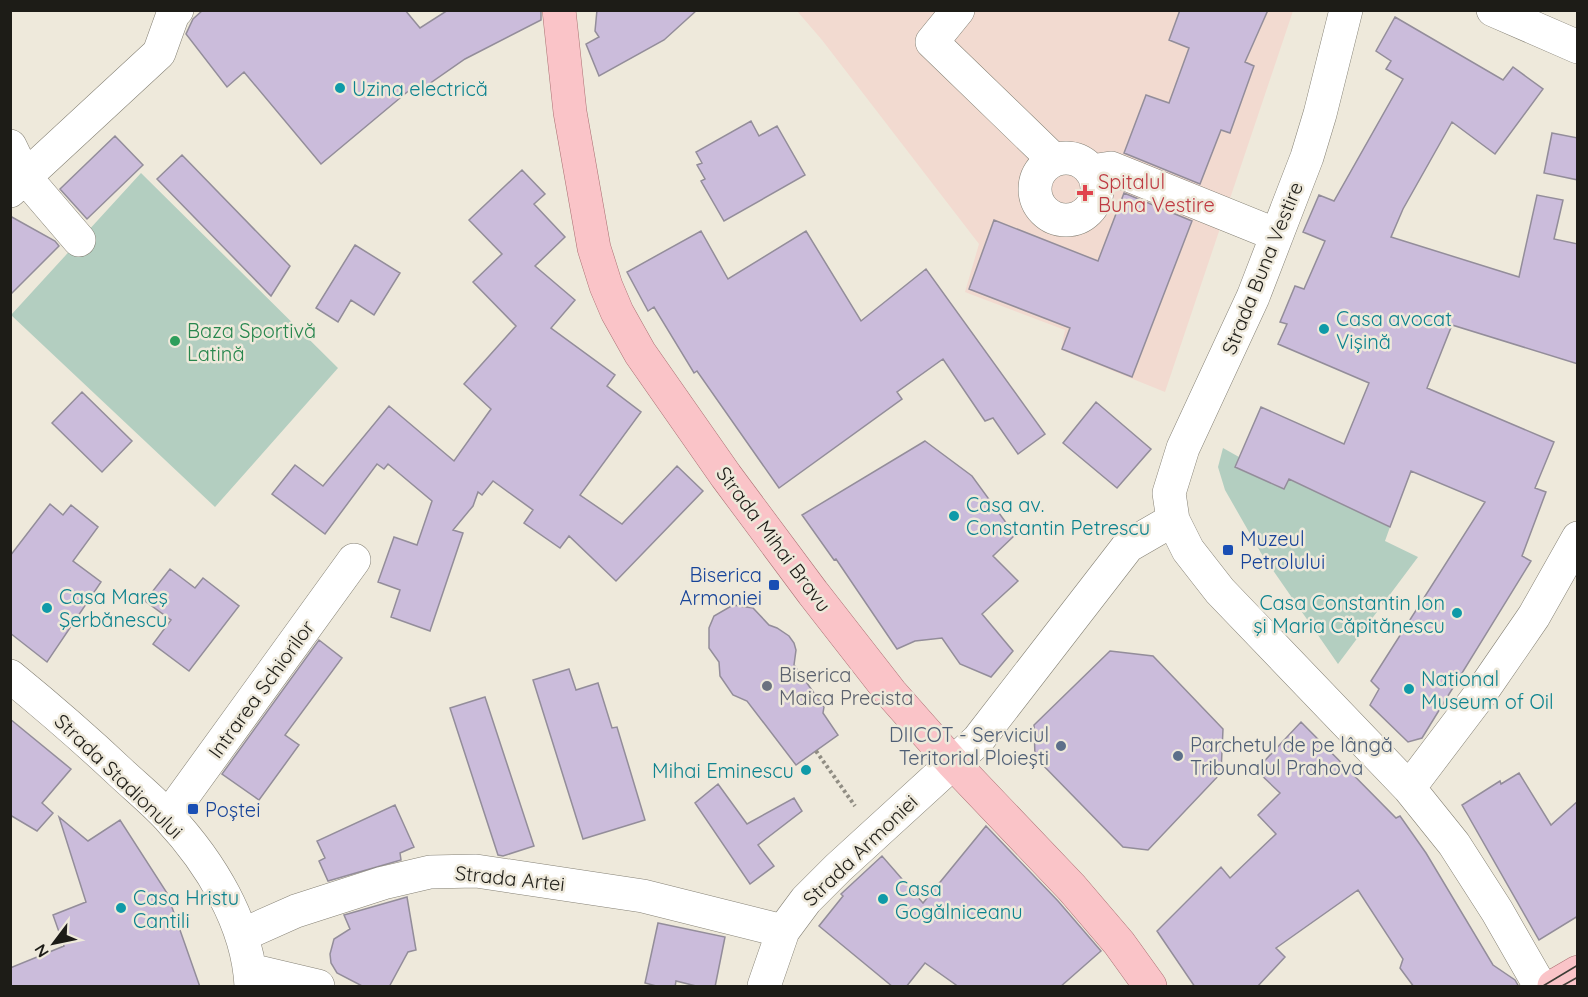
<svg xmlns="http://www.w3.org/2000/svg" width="1588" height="997" viewBox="0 0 1588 997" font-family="Quicksand,sans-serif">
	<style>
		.medical { fill: #f2dad0 }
		.garden { fill: #b3cec0 }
		.building { fill: #cbbcdb; stroke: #938d9a; stroke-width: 1.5 }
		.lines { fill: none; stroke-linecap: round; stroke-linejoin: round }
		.minor-casing { stroke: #858175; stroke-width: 34 }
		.major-casing { stroke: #aa7073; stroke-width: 34 }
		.path { stroke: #908d83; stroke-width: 4; stroke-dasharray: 3 3; stroke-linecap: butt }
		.minor { stroke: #fff; stroke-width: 33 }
		.major { stroke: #fac4c8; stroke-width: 33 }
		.tram { stroke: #3e3d36; stroke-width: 1.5 }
		.culture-dot { fill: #0f9aa8; stroke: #eee9db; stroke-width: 2 }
		.health-dot { fill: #e0444e; stroke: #eee9db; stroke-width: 2 }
		.leisure-dot { fill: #2e9e5b; stroke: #eee9db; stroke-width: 2 }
		.transit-dot { fill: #1a4fb4; stroke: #eee9db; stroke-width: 2 }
		.worship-dot { fill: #6b7280; stroke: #eee9db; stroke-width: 2 }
		.service-dot { fill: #5c6f8a; stroke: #eee9db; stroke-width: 2 }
		.labels { text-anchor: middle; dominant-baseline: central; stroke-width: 5; stroke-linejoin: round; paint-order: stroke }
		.culture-label { font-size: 20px; fill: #0d838f; stroke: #eee9db; text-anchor: start }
		.health-label { font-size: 20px; fill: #be3a42; stroke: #eee9db; text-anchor: start }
		.street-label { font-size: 20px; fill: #1d1c17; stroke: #eee9db }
		.leisure-label { font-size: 20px; fill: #27864d; stroke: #eee9db; text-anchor: start }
		.transit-label { font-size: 20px; fill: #164399; stroke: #eee9db; text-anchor: start }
		.worship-label { font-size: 20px; fill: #5b616d; stroke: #eee9db; text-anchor: start }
		.service-label { font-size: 20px; fill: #4e5e75; stroke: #eee9db; text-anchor: end }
	</style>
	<rect width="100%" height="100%" fill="#eee9db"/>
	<!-- medical -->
	<path class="medical" d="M797 11H1293L1165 392 1061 350 1065 330 965 292 979 244 822 40Z"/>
	<!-- garden -->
	<path class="garden" d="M141 173 338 368 215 507 11 315Z
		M1223 448 1239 457 1236 468 1284 489 1289 479 1390 527 1385 541 1418 557 1338 664 1261 553 1225 490 1218 467Z"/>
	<!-- building -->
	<path class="building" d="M203 10H405L420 28 448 10H541V20L465 59 416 93 412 88 321 164 244 72 227 87 186 34 193 19Z
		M597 10H697L664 40 599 76 586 44 599 37 595 31Z
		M1180 10H1268L1245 62 1254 66 1230 133 1221 130 1200 184 1124 153 1146 95 1169 103 1189 48 1169 40Z
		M1395 17 1503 80 1513 67 1543 89 1495 154 1452 122 1403 209 1391 237 1519 277 1537 195 1563 200 1554 239 1578 244V364L1452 325 1427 388 1554 442 1535 488 1546 492 1522 556 1531 561 1422 738 1408 742 1370 705 1379 689 1371 681 1485 502 1411 471 1390 527 1289 479 1284 489 1235 467 1261 407 1344 444 1369 383 1278 344 1287 324 1280 322 1295 286 1304 289 1325 241 1303 232 1319 195 1334 201 1403 79 1386 69 1391 61 1376 51Z
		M751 121 759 136 777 126 805 175 724 221 701 181 705 179 697 165 702 163 696 152Z
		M1552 133 1578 138V180L1544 173Z
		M115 136 143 165 87 219 60 189Z
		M182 155 290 266 271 296 157 179Z
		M522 170 545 194 534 204 565 237 535 266 575 300 551 328 615 375 607 386 641 412 580 495 622 524 677 466 703 491 616 581 569 536 560 548 524 523 533 510 493 481 482 495 478 492 473 506 453 530 463 533 430 631 391 617 400 590 378 582 394 537 417 545 432 501 388 464 384 469 377 464 325 534 272 494 295 465 323 486 389 406 454 461 491 409 464 384 516 326 473 282 502 254 469 220Z
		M1124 193 1192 221 1132 377 1062 349 1070 328 969 289 994 220 1098 261Z
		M10 216 55 241 59 246 10 295Z
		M701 231 728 279 806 231 861 321 926 269 1045 434 1018 454 993 418 985 421 943 359 897 392 902 399 779 488 697 371 694 373 654 307 648 311 627 272Z
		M355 245 400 273 374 315 351 300 338 322 316 308Z
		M82 392 132 441 102 472 52 423Z
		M1096 402 1151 449 1117 488 1063 443Z
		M925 441 972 476 1015 535 993 556 1018 581 982 614 1013 651 991 677 960 664 942 638 915 641 897 649 836 559 834 560 802 515Z
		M50 504 63 515 71 505 98 527 73 561 101 582 47 662 10 633V556Z
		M170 569 195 588 203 578 239 606 189 671 153 644 171 620 145 601Z
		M733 605 753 608 769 625 777 628 789 636 794 643 796 650 794 665 824 707 823 713 838 735 796 765 747 701 733 695 720 676 719 662 709 648V628L714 616Z
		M319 640 342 658 285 735 299 745 259 800 222 774Z
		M1110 651 1153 656 1223 729 1221 773 1148 850 1123 847 1035 757 1034 725Z
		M569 669 576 690 598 683 612 728 617 727 645 820 583 839 533 680Z
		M485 697 534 846 503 856 498 855 450 708Z
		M10 719 71 769 42 803 53 813 37 831 10 815Z
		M1301 722 1396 818 1400 816 1426 853 1493 965 1515 980 1519 987H1414L1400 968 1403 959 1358 890 1276 948 1285 957 1257 987H1195L1157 931 1221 867 1230 878 1276 834 1258 815 1280 793 1256 770Z
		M1519 773 1551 825 1578 801V916L1539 940 1462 805 1500 781 1501 784Z
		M718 784 747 824 794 798 802 811 758 845 774 866 750 884 695 803Z
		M395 805 414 847 400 853 401 860 328 881 319 861 325 858 317 841Z
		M59 817 88 841 120 820 167 893 200 987H10V968L64 946 53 915 86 902Z
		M986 826 1058 901 1101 951 1060 987H959L925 963 906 987H893L819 926 843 896 841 894 882 856 923 903Z
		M407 897 416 950 408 952 389 987H364L337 973 331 963 330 954 334 939 350 929 344 915Z
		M658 923 725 937 715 987H700L676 981 675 987H660L645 983Z"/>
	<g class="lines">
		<!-- minor casing -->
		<g class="minor-casing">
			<path id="minor" d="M958 10 932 42 1054 160
				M1346 10 1320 114 1307 157 1253 297 1183 448 1169 493 1173 520 1188 550 1220 591 1409 788 1454 844 1497 911 1540 986
				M1493 10 1578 47
				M10 146 25 177 79 240
				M1035 189a31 31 0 1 1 62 0a31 31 0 1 1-62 0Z
				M1091 171 1111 168 1277 235
				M10 191 159 53 173 14 177 10
				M10 676C48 707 85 739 121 773 136 787 153 801 168 817 210 862 248 923 251 986
				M1409 788 1481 693 1534 616 1578 538
				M168 817 354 560
				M242 935 296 911 383 883 430 872 476 871 643 896 783 931
				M250 970 318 986
				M764 986 783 931 806 900 838 868 978 740 1128 546 1173 520"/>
		</g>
		<!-- major casing -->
		<g class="major-casing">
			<path id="major" d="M559 10 570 112 594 248 606 286 617 312 640 353 726 476 813 593 891 693 952 762 1072 888 1119 943 1150 986
				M1554 986 1578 972"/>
		</g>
		<!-- path -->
		<path class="path" d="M816 751 855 806"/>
		<!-- minor -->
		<use href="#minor" class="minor"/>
		<!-- major -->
		<use href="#major" class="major"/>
		<!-- tram -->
		<path class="tram" d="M1543 986 1578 965
			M1562 986 1578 977"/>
	</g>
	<!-- markers -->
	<g class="culture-dot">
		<circle cx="340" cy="88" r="6"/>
		<circle cx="1324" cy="329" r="6"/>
		<circle cx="954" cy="516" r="6"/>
		<circle cx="47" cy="608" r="6"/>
		<circle cx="1457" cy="613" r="6"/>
		<circle cx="1409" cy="689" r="6"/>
		<circle cx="806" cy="770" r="6"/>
		<circle cx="883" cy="899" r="6"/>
		<circle cx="121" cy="908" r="6"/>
	</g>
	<path class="health-dot" d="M1082 184h6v6h6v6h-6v6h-6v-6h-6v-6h6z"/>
	<circle class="leisure-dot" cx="175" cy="341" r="6"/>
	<g class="transit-dot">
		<rect x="1222" y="544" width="12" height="12" rx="3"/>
		<rect x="768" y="579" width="12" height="12" rx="3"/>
		<rect x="187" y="803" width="12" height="12" rx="3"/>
	</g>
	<circle class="worship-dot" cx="767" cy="686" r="6"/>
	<g class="service-dot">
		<circle cx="1061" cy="746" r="6"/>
		<circle cx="1178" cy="756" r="6"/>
	</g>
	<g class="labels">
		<!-- culture labels -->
		<g class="culture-label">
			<text x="352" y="88">Uzina electrică</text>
			<text x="1336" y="318">Casa avocat<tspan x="1336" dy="23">Vișină</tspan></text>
			<text x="966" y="504">Casa av.<tspan x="966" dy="23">Constantin Petrescu</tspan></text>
			<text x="59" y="596">Casa Mareş<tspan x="59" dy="23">Şerbănescu</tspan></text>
			<text x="1445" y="602" text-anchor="end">Casa Constantin Ion<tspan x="1445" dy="23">şi Maria Căpitănescu</tspan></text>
			<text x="1421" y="678">National<tspan x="1421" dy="23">Museum of Oil</tspan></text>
			<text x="794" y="770" text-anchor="end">Mihai Eminescu</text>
			<text x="895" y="888">Casa<tspan x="895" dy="23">Gogălniceanu</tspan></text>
			<text x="133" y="897">Casa Hristu<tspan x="133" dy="23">Cantili</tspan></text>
		</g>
		<!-- health labels -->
		<g class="health-label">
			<text x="1098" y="181">Spitalul<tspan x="1098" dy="23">Buna Vestire</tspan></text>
		</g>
		<!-- street labels -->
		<g class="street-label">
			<text transform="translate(1262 268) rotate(-68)">Strada Buna Vestire</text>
			<text transform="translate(774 539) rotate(53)">Strada Mihai Bravu</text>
			<text transform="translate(261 689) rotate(-54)">Intrarea Schiorilor</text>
			<text transform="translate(119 776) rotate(44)">Strada Stadionului</text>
			<text transform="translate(860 850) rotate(-44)">Strada Armoniei</text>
			<text transform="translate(510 878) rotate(6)">Strada Artei</text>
		</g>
		<!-- leisure labels -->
		<g class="leisure-label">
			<text x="187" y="330">Baza Sportivă<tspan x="187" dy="23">Latină</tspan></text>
		</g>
		<!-- transit labels -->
		<g class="transit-label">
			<text x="1240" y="538">Muzeul<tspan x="1240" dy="23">Petrolului</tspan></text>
			<text x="762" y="574" text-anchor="end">Biserica<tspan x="762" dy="23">Armoniei</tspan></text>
			<text x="205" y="809">Poștei</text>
		</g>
		<!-- worship labels -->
		<g class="worship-label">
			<text x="779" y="674">Biserica<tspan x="779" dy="23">Maica Precista</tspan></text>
		</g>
		<!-- service labels -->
		<g class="service-label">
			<text x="1049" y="734">DIICOT - Serviciul<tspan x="1049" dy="23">Teritorial Ploiești</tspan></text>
			<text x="1190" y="744" text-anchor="start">Parchetul de pe lângă<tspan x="1190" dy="23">Tribunalul Prahova</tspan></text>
		</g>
	</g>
	<!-- border -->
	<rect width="1588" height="997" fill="none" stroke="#1d1c17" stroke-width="24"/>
	<!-- north arrow -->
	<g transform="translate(54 943) rotate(238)" stroke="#eee9db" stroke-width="4.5" paint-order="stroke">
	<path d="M0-4.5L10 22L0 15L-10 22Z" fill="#1d1c17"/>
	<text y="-9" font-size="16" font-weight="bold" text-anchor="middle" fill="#1d1c17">N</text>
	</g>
</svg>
